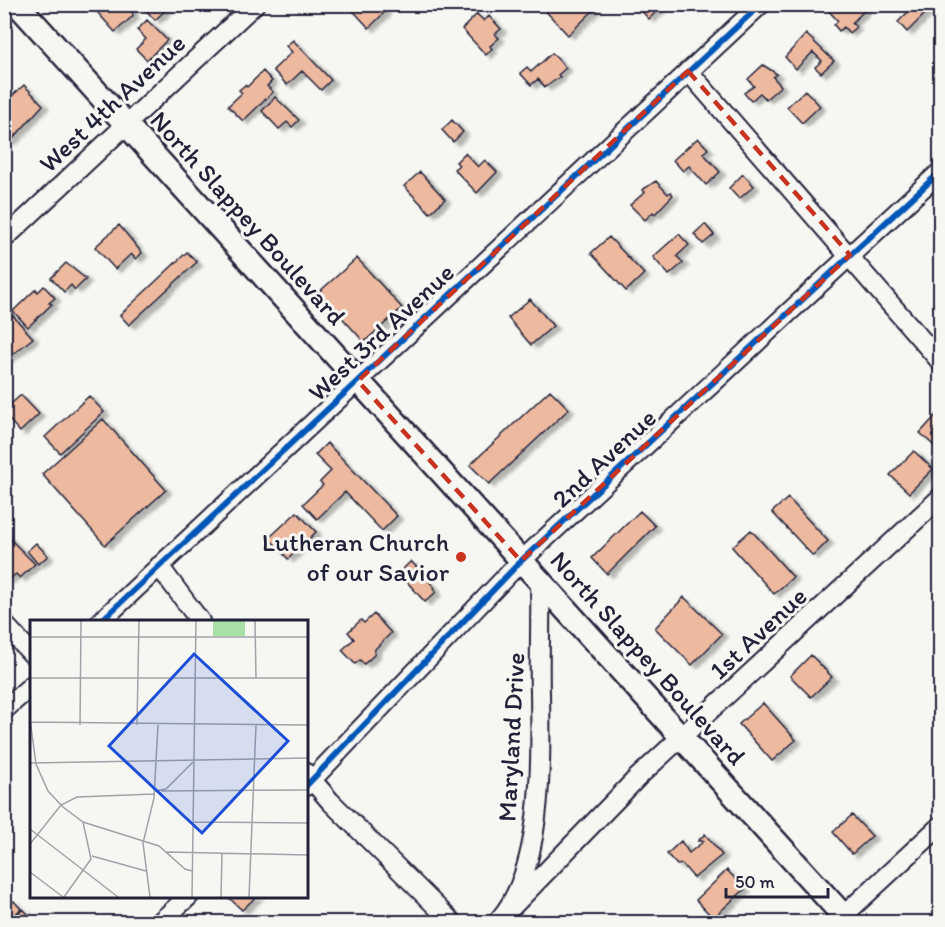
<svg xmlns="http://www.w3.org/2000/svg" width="945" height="927" viewBox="0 0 945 927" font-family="Itim,sans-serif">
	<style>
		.building { fill: #eeba9f; stroke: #22223b; stroke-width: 1.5; filter: url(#shadow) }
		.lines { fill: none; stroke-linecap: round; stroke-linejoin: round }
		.minor-casing { stroke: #22223b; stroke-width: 22 }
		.major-casing { stroke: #22223b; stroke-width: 27 }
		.minor { stroke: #f6f6f2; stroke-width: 18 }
		.major { stroke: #f6f6f2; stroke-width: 22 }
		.cycleway-casing { stroke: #f6f6f2; stroke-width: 10 }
		.cycleway { stroke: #0057b8; stroke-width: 6 }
		.marked { fill: none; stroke: #c8321e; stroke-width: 4.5; stroke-dasharray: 12 8; stroke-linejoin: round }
		.poi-dot { fill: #c8321e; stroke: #f6f6f2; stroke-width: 2 }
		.labels { text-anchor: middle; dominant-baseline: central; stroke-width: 6; stroke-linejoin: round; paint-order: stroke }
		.street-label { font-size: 26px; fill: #22223b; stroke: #f6f6f2 }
		.poi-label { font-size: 26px; fill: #22223b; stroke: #f6f6f2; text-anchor: end }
		.inset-road { fill: none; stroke: #a1a1a9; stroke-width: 1.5 }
		.view { fill: #1d4ed8; fill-opacity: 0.15; stroke: #1d4ed8; stroke-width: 3 }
		.inset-edge { fill: none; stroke: #22223b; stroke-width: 3 }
	</style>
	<defs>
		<filter id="shadow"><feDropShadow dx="5.5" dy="3.5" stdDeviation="1.5" flood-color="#0004"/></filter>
	</defs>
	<rect width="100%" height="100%" fill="#f6f6f2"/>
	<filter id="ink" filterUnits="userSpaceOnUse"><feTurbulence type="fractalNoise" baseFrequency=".0167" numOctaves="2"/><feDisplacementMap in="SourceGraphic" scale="12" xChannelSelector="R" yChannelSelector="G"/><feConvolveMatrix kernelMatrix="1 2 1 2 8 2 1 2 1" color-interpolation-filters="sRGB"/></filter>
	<g filter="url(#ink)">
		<!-- building -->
		<path class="building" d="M90 4H131L133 16 115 32Z
			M144 4H172L155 20 142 6Z
			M347 4H379L385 12 369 28Z
			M539 4H593L596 8 568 35Z
			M635 4H664L649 19Z
			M831 4 836 9 840 4H861L865 10 852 23 856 27 849 33 844 27 839 31 834 25 838 21 827 9Z
			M916 4H923L929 10 907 32 898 22Z
			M477 14 484 21 489 16 501 29 495 34 499 38 490 46 492 49 486 55 462 29Z
			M147 20 167 40 147 60 136 49 146 39 137 30Z
			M806 34 834 61 821 73 815 67 822 61 813 52 796 69 785 57Z
			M293 40 331 80 321 90 302 71 287 85 273 70 292 52 286 46Z
			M552 53 566 68 558 75 560 77 545 87 538 79 531 85 520 73 527 67 531 72Z
			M763 65 777 74 773 77 781 86 766 99 760 93 751 101 744 93 754 86 748 79Z
			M263 71 272 81 267 86 273 92 243 121 228 106 242 93 239 90 245 85 247 87Z
			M24 85 43 105 11 141 4 136V103Z
			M805 90 820 106 802 123 787 107Z
			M275 97 299 120 292 127 287 122 279 129 262 111Z
			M452 120 463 132 453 142 442 130Z
			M698 138 708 149 703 153 720 172 706 185 689 166 683 171 673 160Z
			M465 153 478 167 485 160 497 172 477 193 454 169 459 165 456 162Z
			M420 172 445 199 430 213 404 186Z
			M743 174 754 186 739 199 729 188Z
			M656 181 668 194 671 192 673 195 655 214 653 212 645 220 630 205 645 192 642 190Z
			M705 224 714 235 703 244 694 234Z
			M119 225 142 253 136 259 131 254 115 269 95 247Z
			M679 234 689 245 677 256 683 263 669 275 653 257Z
			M609 237 644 274 626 291 591 253Z
			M187 252 197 262 129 325 120 315Z
			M357 258 402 308 364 342 319 292Z
			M66 263 86 279 75 290 71 285 64 292 51 278Z
			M44 286 55 298 49 303 52 304 28 327 13 311 36 289 38 292Z
			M530 299 553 326 531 345 508 318Z
			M5 307 33 338 7 359 4 356Z
			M550 390 569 409 489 484 470 465Z
			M21 395 39 414 20 432 4 414V410Z
			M89 396 104 412 60 453 45 437Z
			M940 411V451L920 433Z
			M103 419 166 490 105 545 42 474Z
			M327 443 397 516 382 531 345 492 317 519 303 504 323 485 320 482 331 471 315 455Z
			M914 451 933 469 909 493 890 475Z
			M788 498 828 541 813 556 772 512Z
			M640 511 655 526 607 574 592 558Z
			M297 512 316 532 288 559 269 538Z
			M751 530 793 577 774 594 732 547Z
			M4 533 35 564 20 578 16 574 8 580 4 576Z
			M36 543 48 556 38 564 27 551Z
			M411 561 435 588 433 589 436 592 425 602 399 573Z
			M684 597 722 634 692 665 655 628Z
			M374 614 391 633 375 649 374 655 364 664 360 660 355 664 342 650 354 639 348 632 361 620 364 623Z
			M811 655 832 677 811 697 790 676Z
			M763 703 796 740 772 761 739 724Z
			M852 815 872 836 852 854 833 832Z
			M705 834 722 855 694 878 682 864 677 865 667 854 681 841 689 853 704 841H698Z
			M727 870 745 889 713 918 696 900Z
			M227 896H257L242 910Z
			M14 901 21 909 6 922 4 909Z
			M23 909 36 922H10Z"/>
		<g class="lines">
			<!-- minor casing -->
			<g class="minor-casing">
				<path id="minor" d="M688 71 940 361
					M4 239 255 4
					M159 566 200 621
					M101 621 761 4
					M4 624 32 654
					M4 710 32 685
					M306 773 330 801 452 922
					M306 786 521 561 940 172
					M510 909 638 777 940 498
					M843 916 940 826
					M160 922 189 896
					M497 922C544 873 541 758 540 692 539 656 541 619 540 582"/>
			</g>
			<!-- major casing -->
			<g class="major-casing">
				<path id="major" d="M17 4 849 922"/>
			</g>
			<!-- minor -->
			<use href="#minor" class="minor"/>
			<!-- major -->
			<use href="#major" class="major"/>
			<!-- cycleway casing -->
			<g class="cycleway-casing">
				<path id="cycleway" d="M101 621 761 4
					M306 786 521 561 940 172"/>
			</g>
			<!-- cycleway -->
			<use href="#cycleway" class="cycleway"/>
		</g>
	</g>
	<!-- marked area -->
	<path class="marked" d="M688 71 850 255 521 561 358 381Z"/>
	<!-- markers -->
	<circle class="poi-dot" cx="461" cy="557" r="6"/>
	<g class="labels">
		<!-- street labels -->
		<g class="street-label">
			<text transform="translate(112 103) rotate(-43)">West 4th Avenue</text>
			<text transform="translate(248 218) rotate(48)">North Slappey Boulevard</text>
			<text transform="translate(381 332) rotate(-43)">West 3rd Avenue</text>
			<text transform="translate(604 458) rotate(-43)">2nd Avenue</text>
			<text transform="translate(758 633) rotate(-43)">1st Avenue</text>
			<text transform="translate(648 658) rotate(48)">North Slappey Boulevard</text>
			<text transform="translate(511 737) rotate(-87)">Maryland Drive</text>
		</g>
		<!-- poi labels -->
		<g class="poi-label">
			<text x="449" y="542">Lutheran Church<tspan x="449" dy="30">of our Savior</tspan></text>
		</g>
	</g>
	<!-- overview -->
	<g transform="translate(30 620)">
		<rect width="278" height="278" fill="#f6f6f2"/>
		<path d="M183 1H215V16H183Z" fill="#a8e1a6"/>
		<path class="inset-road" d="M225 1 226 58M0 17H278M0 58H278M0 99 6 144 18 171 33 187 53 202 129 226 155 249 162 251M0 102 278 105M50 105 51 1M107 105 109 1M0 143 278 138M124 171 136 169 163 142M131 171 278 170M163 202 278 203M0 209 88 277M0 224 31 185 47 177 124 174M137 232 278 235M62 236 116 251M0 252 33 277M34 277 61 239 53 202M120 277 113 223 124 178 128 105M162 277 166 1M191 277 192 234M219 277 226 105"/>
		<path class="view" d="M164 34 258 121 172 213 79 126Z"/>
		<rect width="278" height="278" class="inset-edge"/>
	</g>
	<!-- margin -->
	<rect width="945" height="927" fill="none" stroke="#f6f6f2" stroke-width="24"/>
	<rect x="12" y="12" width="921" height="903" fill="none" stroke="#22223b" stroke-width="2" filter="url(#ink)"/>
	<!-- scale -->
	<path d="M726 888v9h102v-9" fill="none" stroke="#22223b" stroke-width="3"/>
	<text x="735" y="888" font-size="18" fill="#22223b" stroke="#f6f6f2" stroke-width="4.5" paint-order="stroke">50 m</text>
</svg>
